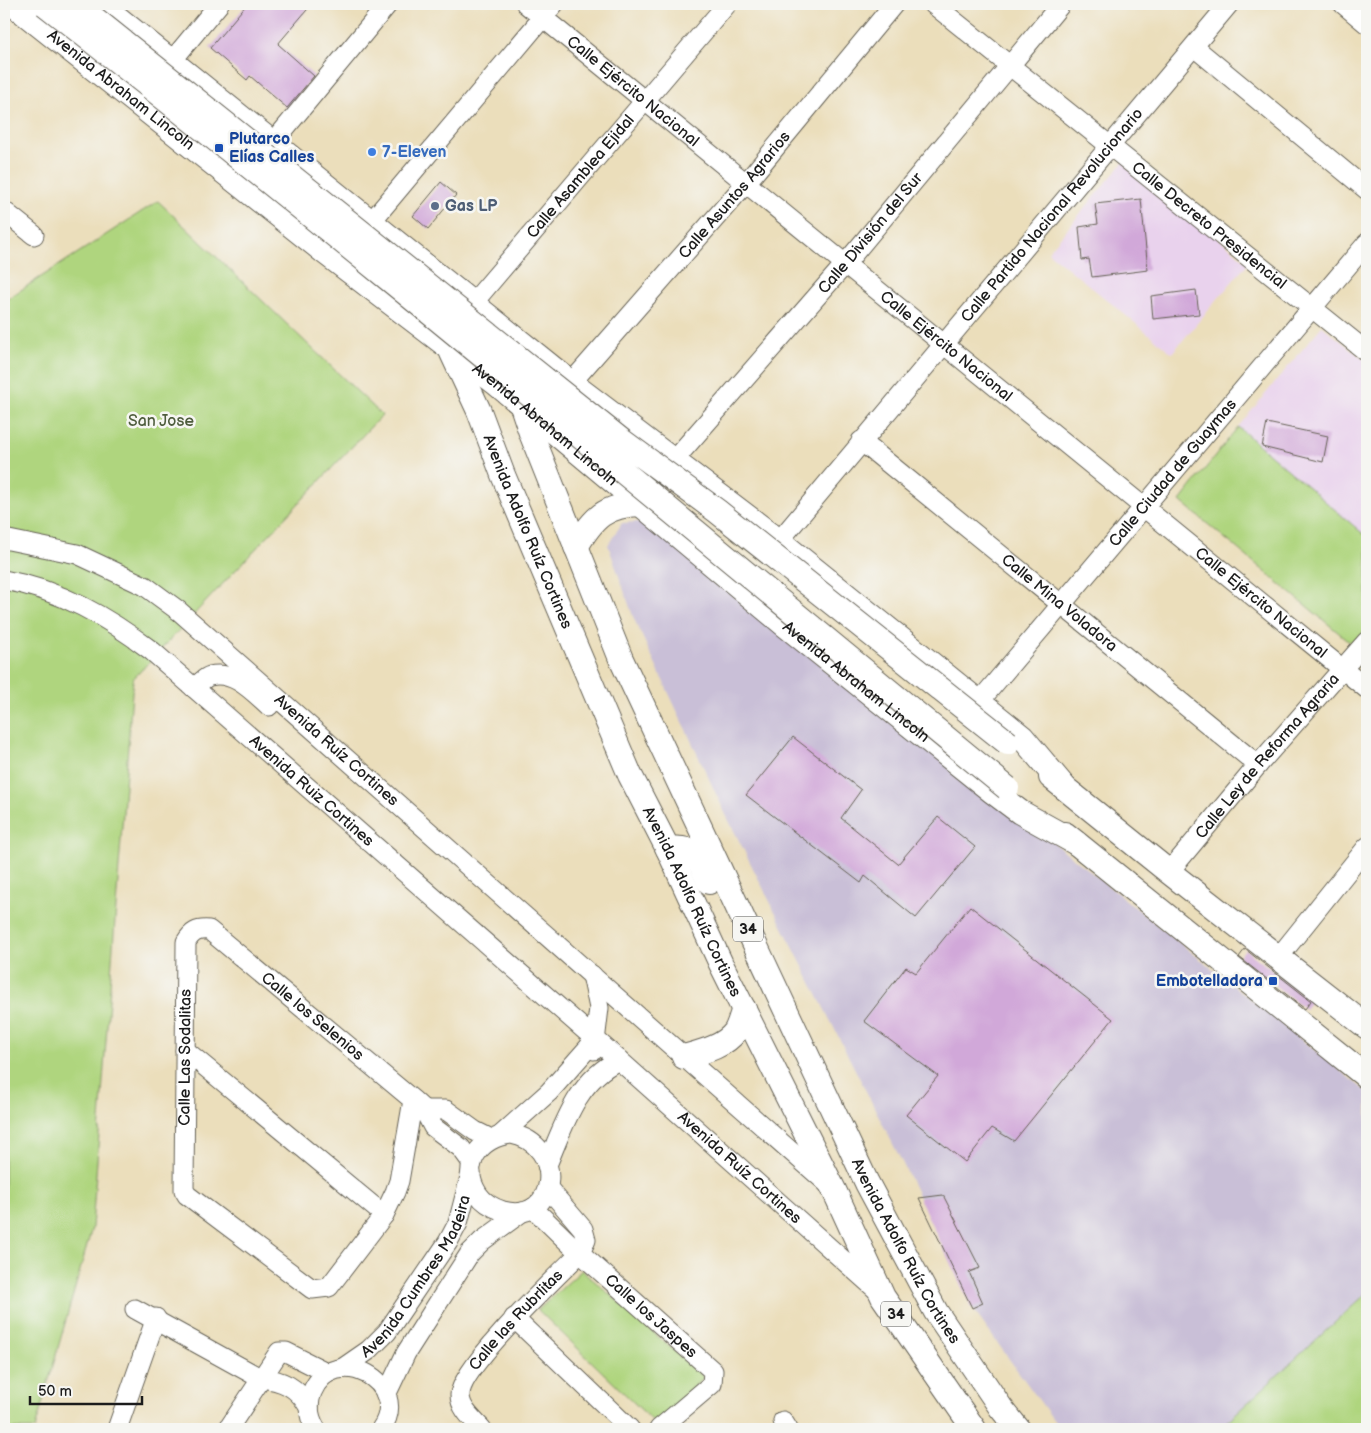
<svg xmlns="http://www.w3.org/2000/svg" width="1371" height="1433" viewBox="0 0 1371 1433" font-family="'Balsamiq Sans',sans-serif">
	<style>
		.built { fill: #e9d2ed }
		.industrial { fill: #c9bfd7 }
		.green { fill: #afd57e; stroke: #66784d }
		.building { fill: #d1a8d9 }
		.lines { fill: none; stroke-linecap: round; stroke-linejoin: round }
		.minor-casing { stroke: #646054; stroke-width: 21 }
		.major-casing { stroke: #646054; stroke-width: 26 }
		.minor { stroke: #fff; stroke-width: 19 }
		.major { stroke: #fff; stroke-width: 24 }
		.major-bridge-casing { stroke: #646054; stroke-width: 26; stroke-linecap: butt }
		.major-bridge { stroke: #fff; stroke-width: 24 }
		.transit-dot { fill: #1a4fb4; stroke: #f6f6f2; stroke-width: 2 }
		.shop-dot { fill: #3f7fe0; stroke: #f6f6f2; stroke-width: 2 }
		.service-dot { fill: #5c6f8a; stroke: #f6f6f2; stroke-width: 2 }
		.labels { text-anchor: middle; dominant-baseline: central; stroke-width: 5; stroke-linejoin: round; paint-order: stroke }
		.shield { fill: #f6f6f2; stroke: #5d5d5c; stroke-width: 1 }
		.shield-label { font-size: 15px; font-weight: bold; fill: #1c1c1c }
		.street-label { font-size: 16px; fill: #1c1c1c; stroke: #f6f6f2 }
		.transit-label { font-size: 16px; font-weight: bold; fill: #164399; stroke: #f6f6f2; text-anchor: start }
		.shop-label { font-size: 16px; font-weight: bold; fill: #366cbe; stroke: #f6f6f2; text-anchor: start }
		.service-label { font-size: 16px; font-weight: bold; fill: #4e5e75; stroke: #f6f6f2; text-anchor: start }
		.park-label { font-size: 16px; fill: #4f5d3e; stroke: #f6f6f2 }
	</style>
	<rect width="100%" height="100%" fill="#f6f6f2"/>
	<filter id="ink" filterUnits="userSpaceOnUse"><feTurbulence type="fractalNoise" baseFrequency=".02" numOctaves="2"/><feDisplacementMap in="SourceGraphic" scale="10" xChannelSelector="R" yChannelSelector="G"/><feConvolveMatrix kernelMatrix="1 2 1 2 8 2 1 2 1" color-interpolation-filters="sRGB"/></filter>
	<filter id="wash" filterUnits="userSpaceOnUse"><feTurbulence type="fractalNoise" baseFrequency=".0096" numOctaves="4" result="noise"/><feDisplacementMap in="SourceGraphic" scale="20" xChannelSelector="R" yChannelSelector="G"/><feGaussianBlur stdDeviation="1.12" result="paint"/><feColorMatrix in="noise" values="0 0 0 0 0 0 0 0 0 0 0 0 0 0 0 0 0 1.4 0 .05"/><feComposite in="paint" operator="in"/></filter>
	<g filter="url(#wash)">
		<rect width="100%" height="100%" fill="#ebdebb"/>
		<!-- built -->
		<path class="built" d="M1126 159 1248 263 1172 353 1048 252Z
			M1322 326 1367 362V537L1238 427Z"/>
		<!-- industrial -->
		<path class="industrial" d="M650 521 1367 1092V1293L1219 1429H1060L972 1308 902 1162 726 815 634 619 608 545 622 523Z"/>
		<!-- green -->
		<path class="green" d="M158 201 382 415 133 679 92 1228 35 1429H4V301Z
			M1238 427 1367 537V635L1357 648 1180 501Z
			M582 1270 704 1377 656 1424 538 1310Z
			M1367 1293V1429H1219Z"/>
		<g id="blocks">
			<!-- building -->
			<path class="building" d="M247 4H312L278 44 314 76 287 108 250 76 247 80 210 48Z
				M441 182 456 195 428 229 413 216Z
				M1141 199 1148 270 1092 277 1089 259 1082 260 1079 227 1098 224 1095 204Z
				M1196 290 1199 314 1153 319 1151 296Z
				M1267 423 1328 436 1323 462 1262 447Z
				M793 737 861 790 841 818 898 864 938 817 975 847 916 918 865 876 861 883 746 795Z
				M970 906 1113 1019 1014 1141 992 1128 965 1162 906 1115 938 1076 864 1021 906 967 916 973Z
				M1245 949 1311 1001 1305 1009 1239 957Z
				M943 1195 980 1268 969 1272 983 1303 972 1308 919 1198Z"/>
		</g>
	</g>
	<g filter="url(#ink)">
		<use href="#blocks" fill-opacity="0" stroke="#646054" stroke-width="1"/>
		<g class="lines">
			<!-- minor casing -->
			<g class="minor-casing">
				<g id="minor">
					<path id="s1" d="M526 4 1367 689"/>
					<path id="s2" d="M933 4 1367 352"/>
					<path d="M1343 4 1367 24"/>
					<path d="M1194 47 1367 190"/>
					<path d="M171 62 219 4"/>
					<path d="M272 144 388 4"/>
					<path d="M4 211 34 235"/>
					<path d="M371 222 554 4"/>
					<path id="s3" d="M473 303 727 4"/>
					<path id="s4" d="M571 383 746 183 894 4"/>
					<path id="s5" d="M861 441 1258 765"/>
					<path id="s6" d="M674 460 846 263 1061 4"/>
					<path id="s7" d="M4 539 77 554 145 586 179 611 828 1184"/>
					<path id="s8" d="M779 541 1229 4"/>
					<path id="s9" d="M4 580C61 590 107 617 152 651L619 1060 879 1292"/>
					<path d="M194 688C199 684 205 677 210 676 234 670 253 692 269 706"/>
					<path id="s10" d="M979 702 1367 243"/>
					<path id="s11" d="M1169 872 1258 765 1367 641"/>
					<path d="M1278 958 1367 847"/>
					<path d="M592 975 599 1008 594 1050"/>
					<path d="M185 1050 384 1215"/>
					<path id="s12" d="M413 1100 399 1181 395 1192 384 1215 329 1287 312 1289 187 1195 184 1190 186 942C192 932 197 929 209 930L413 1100 424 1110 433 1127 461 1148 472 1163"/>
					<path d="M424 1110H446L475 1131 491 1139"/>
					<path d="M511 1134C567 1144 558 1225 503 1211 494 1208 484 1203 478 1194 459 1165 480 1137 511 1134Z"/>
					<path d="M501 1135 549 1092 595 1040"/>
					<path d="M547 1165C564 1125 577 1080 619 1060"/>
					<path id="s13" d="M533 1208 571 1245 713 1371 712 1384 659 1429"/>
					<path d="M135 1309 260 1378C283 1380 297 1387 309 1407"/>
					<path d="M514 1318 630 1429"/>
					<path id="s14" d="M343 1368 369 1350 387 1332 448 1242 458 1223 471 1173"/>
					<path d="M386 1395 406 1353 470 1253 482 1241 522 1212"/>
					<path d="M783 1421 788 1429"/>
					<path d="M117 1429 156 1318"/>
					<path d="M228 1429 279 1352H286L328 1373"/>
					<path d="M316 1429C309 1418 307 1405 312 1392 334 1340 413 1383 381 1429"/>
					<path id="s15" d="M482 1429C474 1420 460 1409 460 1395 460 1368 558 1275 580 1253L586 1240 583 1229 548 1188"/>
				</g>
			</g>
			<!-- major casing -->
			<g class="major-casing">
				<g id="major">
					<path id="s16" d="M13 4 326 253 497 384 784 624 992 791 1020 812 1076 843"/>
					<path d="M100 4 571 383 779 541 1022 737 1064 787"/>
					<path id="s17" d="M452 353 479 411 503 475 630 775 668 849 721 964 834 1190 883 1297 974 1429"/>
					<path id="s18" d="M521 403 531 433 621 659 867 1183 936 1312 1001 1408 1018 1429"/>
					<path d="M576 547C593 518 605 505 641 504"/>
					<path d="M1051 777 1169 872 1367 1027"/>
					<path d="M1065 834 1367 1077"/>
					<path d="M668 849C697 845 698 859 709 882"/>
					<path d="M684 1057C701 1052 724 1047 735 1032 739 1026 741 1016 744 1009"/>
				</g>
			</g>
			<!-- minor -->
			<use href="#minor" class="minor"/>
			<!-- major -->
			<use href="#major" class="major"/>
			<!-- major-bridge casing -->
			<g class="major-bridge-casing">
				<path id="major-bridge" d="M45 4C371 259 687 526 1007 788
					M76 4 622 441 717 511 1008 743"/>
			</g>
			<!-- major-bridge -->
			<use href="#major-bridge" class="major-bridge"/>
		</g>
	</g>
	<!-- markers -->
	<g class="transit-dot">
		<rect x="214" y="143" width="10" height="10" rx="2.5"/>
		<rect x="1268" y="976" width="10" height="10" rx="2.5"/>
	</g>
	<circle class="shop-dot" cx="372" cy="152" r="5"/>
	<circle class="service-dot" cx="435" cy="206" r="5"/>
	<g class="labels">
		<!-- shield labels -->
		<g class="shield">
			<rect x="733" y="916.5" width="30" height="25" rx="4"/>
			<rect x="881" y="1301.5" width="30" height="25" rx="4"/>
		</g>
		<g class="shield-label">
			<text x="748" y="929">34</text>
			<text x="896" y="1314">34</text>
		</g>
		<!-- street labels -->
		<g class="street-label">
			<text stroke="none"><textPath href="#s16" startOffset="138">Avenida Abraham Lincoln</textPath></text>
			<text stroke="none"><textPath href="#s1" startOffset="138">Calle Ejército Nacional</textPath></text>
			<text stroke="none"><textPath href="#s3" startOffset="166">Calle Asamblea Ejidal</textPath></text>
			<text stroke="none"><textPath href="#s4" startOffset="249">Calle Asuntos Agrarios</textPath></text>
			<text stroke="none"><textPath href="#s8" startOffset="425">Calle Partido Nacional Revolucionario</textPath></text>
			<text stroke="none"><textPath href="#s2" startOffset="354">Calle Decreto Presidencial</textPath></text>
			<text stroke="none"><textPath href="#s6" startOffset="300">Calle División del Sur</textPath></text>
			<text stroke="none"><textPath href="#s1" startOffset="542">Calle Ejército Nacional</textPath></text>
			<text stroke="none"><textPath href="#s16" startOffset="678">Avenida Abraham Lincoln</textPath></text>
			<text stroke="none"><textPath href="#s10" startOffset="300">Calle Ciudad de Guaymas</textPath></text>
			<text stroke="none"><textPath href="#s17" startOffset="194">Avenida Adolfo Ruíz Cortines</textPath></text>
			<text stroke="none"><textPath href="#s1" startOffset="948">Calle Ejército Nacional</textPath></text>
			<text stroke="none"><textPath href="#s5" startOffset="256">Calle Mina Voladora</textPath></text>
			<text stroke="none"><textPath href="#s16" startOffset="1082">Avenida Abraham Lincoln</textPath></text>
			<text stroke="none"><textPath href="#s7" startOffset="402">Avenida Ruíz Cortines</textPath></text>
			<text stroke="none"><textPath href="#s11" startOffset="152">Calle Ley de Reforma Agraria</textPath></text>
			<text stroke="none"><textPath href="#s9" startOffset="378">Avenida Ruiz Cortines</textPath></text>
			<text stroke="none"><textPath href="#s17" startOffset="599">Avenida Adolfo Ruíz Cortines</textPath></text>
			<text stroke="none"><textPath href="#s12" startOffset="800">Calle los Selenios</textPath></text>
			<text stroke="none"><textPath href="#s12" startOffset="522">Calle Las Sodalitas</textPath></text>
			<text stroke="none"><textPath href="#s9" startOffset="948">Avenida Ruíz Cortines</textPath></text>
			<text stroke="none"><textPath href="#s18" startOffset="932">Avenida Adolfo Ruíz Cortines</textPath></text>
			<text stroke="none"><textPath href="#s14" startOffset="120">Avenida Cumbres Madeira</textPath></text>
			<text stroke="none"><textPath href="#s13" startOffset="160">Calle los Jaspes</textPath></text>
			<text stroke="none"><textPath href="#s15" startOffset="136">Calle las Rubrlitas</textPath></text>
		</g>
		<!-- transit labels -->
		<g class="transit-label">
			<text x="229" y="139">Plutarco<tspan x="229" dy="18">Elías Calles</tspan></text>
			<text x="1263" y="981" text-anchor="end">Embotelladora</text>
		</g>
		<!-- shop labels -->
		<g class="shop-label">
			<text x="382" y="152">7-Eleven</text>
		</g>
		<!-- service labels -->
		<g class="service-label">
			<text x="445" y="206">Gas LP</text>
		</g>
		<!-- park labels -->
		<g class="park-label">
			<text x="161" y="421">San Jose</text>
		</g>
	</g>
	<!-- margin -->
	<rect width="1371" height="1433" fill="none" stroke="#f6f6f2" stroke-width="20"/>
	<!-- scale -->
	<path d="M30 1396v8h112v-8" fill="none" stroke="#1c1c1c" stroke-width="2.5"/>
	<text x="38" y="1396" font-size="15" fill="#1c1c1c" stroke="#f6f6f2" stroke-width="4" paint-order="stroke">50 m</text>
</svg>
